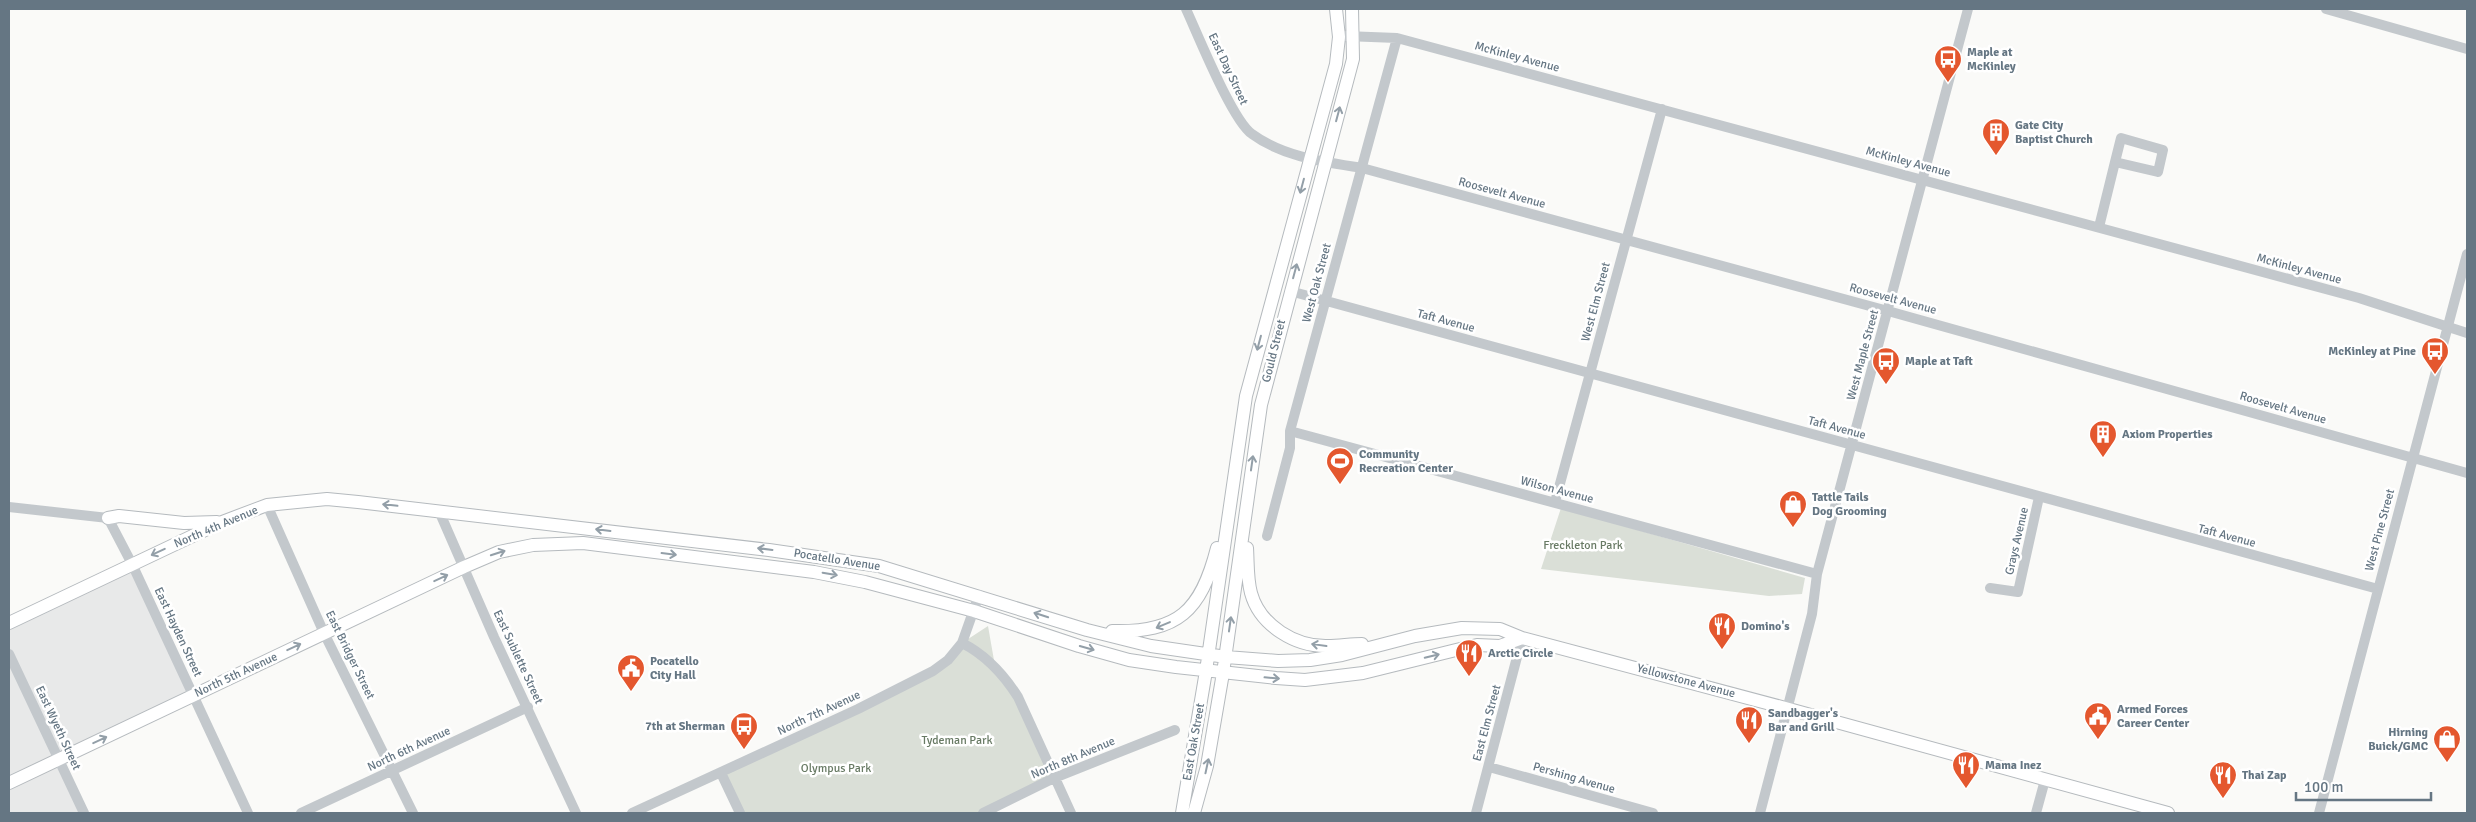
<svg xmlns="http://www.w3.org/2000/svg" width="2476" height="822" viewBox="0 0 2476 822" font-family="Signika,sans-serif">
	<style>
		.built { fill: #e8e9e9 }
		.green { fill: #dadfd7 }
		.lines { fill: none; stroke-linecap: round; stroke-linejoin: round }
		.major-casing { stroke: #b5babe; stroke-width: 14 }
		.minor { stroke: #c3c8cc; stroke-width: 10 }
		.major { stroke: #fff; stroke-width: 12 }
		.oneway { stroke: #939fa8 }
		.labels { text-anchor: middle; dominant-baseline: central; stroke-width: 5; stroke-linejoin: round; paint-order: stroke }
		.poi-label { font-size: 12px; font-weight: bold; fill: #657683; stroke: #fff; text-anchor: start }
		.street-label { font-size: 12px; fill: #657683; stroke: #fff }
		.park-label { font-size: 12px; fill: #687a64; stroke: #fff }
	</style>
	<rect width="100%" height="100%" fill="#fafaf8"/>
	<!-- built -->
	<path class="built" d="M132 564 194 695 59 759 84 813H9V623Z"/>
	<!-- green -->
	<path class="green" d="M1561 508 1805 578 1802 594 1769 596 1541 569Z
		M988 626 995 666 1007 679 1054 778 983 813H740L721 773 933 671 962 643Z"/>
	<g class="lines">
		<!-- major casing -->
		<g class="major-casing">
			<path id="major" d="M108 518 119 516 184 523 217 522
				M1247 548C1248 563 1247 578 1251 593 1260 626 1296 647 1328 646 1339 646 1351 644 1362 644
				M9 623 222 522 267 505 327 499 358 502 769 550 879 566 1087 630 1151 646 1226 657 1278 661 1310 660 1342 655 1415 636 1462 628 1500 629 1522 638 1789 709 2168 813
				M1112 631C1178 633 1201 611 1217 548
				M9 783 464 567 499 552 533 545 583 543 814 572 865 582 974 611 1079 646 1129 660 1176 667 1276 678 1305 680 1363 673 1456 650 1477 645 1500 646 1522 638
				M1182 813 1206 671 1246 396 1336 64 1339 37 1336 9
				M1194 813 1207 766 1223 673 1261 405 1353 59 1352 9"/>
		</g>
		<!-- minor -->
		<path class="minor" d="M1186 9C1198 35 1232 120 1252 134 1283 157 1325 162 1362 168L1888 311 2467 473
			M2326 9 2467 49
			M1345 36 1397 38 2359 298 2467 333
			M2121 138 2163 150 2158 172 2115 162Z
			M2099 227 2115 162
			M1290 291 2378 589
			M1290 431 1817 574
			M1555 502 1662 109
			M267 505 324 633 413 813
			M9 507 108 518 132 564 248 813
			M439 511 494 637 576 813
			M1267 536 1290 448V431L1397 38
			M1990 588 2018 592 2039 497
			M962 643C986 655 1004 675 1018 697L1071 813
			M9 654 84 813
			M1489 767 1653 813
			M721 773 740 813
			M301 813 528 707
			M632 813 858 709 933 671 948 660 962 643 979 595
			M983 813 1054 778 1175 730
			M1476 813 1522 638
			M1760 813 1812 614 1817 574 1968 9
			M2036 813 2045 780
			M2319 813 2467 254"/>
		<!-- major -->
		<use href="#major" class="major"/>
	</g>
	<!-- one-way arrows -->
	<defs><path id="oneway-shaft" d="M-6 0H5M1.5-3L5.5 0L1.5 3" fill="none" stroke-width="1.6" stroke-linecap="round" stroke-linejoin="round" transform="scale(1.25)"/></defs>
	<g class="oneway">
		<use href="#oneway-shaft" transform="translate(1338 114) rotate(-75)"/>
		<use href="#oneway-shaft" transform="translate(1302 186) rotate(105)"/>
		<use href="#oneway-shaft" transform="translate(1295 271) rotate(-75)"/>
		<use href="#oneway-shaft" transform="translate(1259 343) rotate(105)"/>
		<use href="#oneway-shaft" transform="translate(1252 463) rotate(-82)"/>
		<use href="#oneway-shaft" transform="translate(390 505) rotate(-174)"/>
		<use href="#oneway-shaft" transform="translate(603 530) rotate(-173)"/>
		<use href="#oneway-shaft" transform="translate(765 549) rotate(-173)"/>
		<use href="#oneway-shaft" transform="translate(158 552) rotate(155)"/>
		<use href="#oneway-shaft" transform="translate(498 553) rotate(-18)"/>
		<use href="#oneway-shaft" transform="translate(669 554) rotate(7)"/>
		<use href="#oneway-shaft" transform="translate(830 574) rotate(10)"/>
		<use href="#oneway-shaft" transform="translate(441 578) rotate(-25)"/>
		<use href="#oneway-shaft" transform="translate(1041 615) rotate(-162)"/>
		<use href="#oneway-shaft" transform="translate(1230 624) rotate(-82)"/>
		<use href="#oneway-shaft" transform="translate(1163 625) rotate(157)"/>
		<use href="#oneway-shaft" transform="translate(1319 645) rotate(-172)"/>
		<use href="#oneway-shaft" transform="translate(294 647) rotate(-25)"/>
		<use href="#oneway-shaft" transform="translate(1087 648) rotate(16)"/>
		<use href="#oneway-shaft" transform="translate(1432 656) rotate(-14)"/>
		<use href="#oneway-shaft" transform="translate(1272 678) rotate(5)"/>
		<use href="#oneway-shaft" transform="translate(100 740) rotate(-25)"/>
		<use href="#oneway-shaft" transform="translate(1207 766) rotate(-78)"/>
	</g>
	<!-- icons -->
	<defs>
		<g id="bus-pin" transform="scale(1.4375)"><path d="M0 17L-7.5 6A9.5 9.5 0 1 1 7.5 6Z" fill="#e4572e" stroke="#fff"/><path d="M-5-6H5V4H4V6H2V4H-2V6H-4V4H-5ZM-3.5-4V0h7V-4ZM-3.5 1.2v1.5H-2V1.2ZM2 1.2v1.5H3.5V1.2Z" fill="#fff"/></g>
		<g id="building-pin" transform="scale(1.4375)"><path d="M0 17L-7.5 6A9.5 9.5 0 1 1 7.5 6Z" fill="#e4572e" stroke="#fff"/><path d="M-4-6H4V6H1V3H-1V6H-4ZM-2.5-4.3h1.7v1.8h-1.7ZM.8-4.3h1.7v1.8H.8ZM-2.5-1h1.7V.8h-1.7ZM.8-1h1.7V.8H.8Z" fill="#fff"/></g>
		<g id="stadium-pin" transform="scale(1.4375)"><path d="M0 17L-7.5 6A9.5 9.5 0 1 1 7.5 6Z" fill="#e4572e" stroke="#fff"/><path d="M0-5a6.5 5 0 1 0 0 10a6.5 5 0 1 0 0-10ZM-3.5-1.8h7v3.6h-7Z" fill="#fff"/></g>
		<g id="shop-pin" transform="scale(1.4375)"><path d="M0 17L-7.5 6A9.5 9.5 0 1 1 7.5 6Z" fill="#e4572e" stroke="#fff"/><path d="M-5-2.5h2.3a2.7 3.5 0 0 1 5.4 0H5L5.5 6h-11ZM-1.5-2.5h3a1.5 2.3 0 0 0-3 0Z" fill="#fff"/></g>
		<g id="restaurant-pin" transform="scale(1.4375)"><path d="M0 17L-7.5 6A9.5 9.5 0 1 1 7.5 6Z" fill="#e4572e" stroke="#fff"/><path d="M-5-6h1v4h1v-4h1v4h1v-4h1v5L-1.5 .5V6h-2V.5L-5-1ZM5-6V6H3V1.5H1.5Q1.5-4 5-6Z" fill="#fff"/></g>
		<g id="civic-pin" transform="scale(1.4375)"><path d="M0 17L-7.5 6A9.5 9.5 0 1 1 7.5 6Z" fill="#e4572e" stroke="#fff"/><path d="M-.6-6.5H3V-4.5H.6V-3L4-1V1h2V6H-6V1h2V-1L-.6-3ZM-1.2 2.5V6h2.4V2.5Z" fill="#fff"/></g>
	</defs>
	<g fill-rule="evenodd">
		<use href="#bus-pin" x="1948" y="59"/>
		<use href="#building-pin" x="1996" y="132"/>
		<use href="#bus-pin" x="2435" y="351"/>
		<use href="#bus-pin" x="1886" y="361"/>
		<use href="#building-pin" x="2103" y="434"/>
		<use href="#stadium-pin" x="1340" y="461"/>
		<use href="#shop-pin" x="1793" y="504"/>
		<use href="#restaurant-pin" x="1722" y="626"/>
		<use href="#restaurant-pin" x="1469" y="653"/>
		<use href="#civic-pin" x="631" y="668"/>
		<use href="#civic-pin" x="2098" y="716"/>
		<use href="#restaurant-pin" x="1749" y="720"/>
		<use href="#bus-pin" x="744" y="726"/>
		<use href="#shop-pin" x="2447" y="739"/>
		<use href="#restaurant-pin" x="1966" y="765"/>
		<use href="#restaurant-pin" x="2223" y="775"/>
	</g>
	<g class="labels">
		<!-- poi labels -->
		<g class="poi-label">
			<text x="1967" y="52">Maple at<tspan x="1967" dy="14">McKinley</tspan></text>
			<text x="2015" y="125">Gate City<tspan x="2015" dy="14">Baptist Church</tspan></text>
			<text x="2416" y="351" text-anchor="end">McKinley at Pine</text>
			<text x="1905" y="361">Maple at Taft</text>
			<text x="2122" y="434">Axiom Properties</text>
			<text x="1359" y="454">Community<tspan x="1359" dy="14">Recreation Center</tspan></text>
			<text x="1812" y="497">Tattle Tails<tspan x="1812" dy="14">Dog Grooming</tspan></text>
			<text x="1741" y="626">Domino's</text>
			<text x="1488" y="653">Arctic Circle</text>
			<text x="650" y="661">Pocatello<tspan x="650" dy="14">City Hall</tspan></text>
			<text x="2117" y="709">Armed Forces<tspan x="2117" dy="14">Career Center</tspan></text>
			<text x="1768" y="713">Sandbagger's<tspan x="1768" dy="14">Bar and Grill</tspan></text>
			<text x="725" y="726" text-anchor="end">7th at Sherman</text>
			<text x="2428" y="732" text-anchor="end">Hirning<tspan x="2428" dy="14">Buick/GMC</tspan></text>
			<text x="1985" y="765">Mama Inez</text>
			<text x="2242" y="775">Thai Zap</text>
		</g>
		<!-- street labels -->
		<g class="street-label">
			<text transform="translate(1517 57) rotate(15)">McKinley Avenue</text>
			<text transform="translate(1228 69) rotate(65)">East Day Street</text>
			<text transform="translate(1908 162) rotate(15)">McKinley Avenue</text>
			<text transform="translate(1502 193) rotate(15)">Roosevelt Avenue</text>
			<text transform="translate(2299 269) rotate(15)">McKinley Avenue</text>
			<text transform="translate(1317 283) rotate(-75)">West Oak Street</text>
			<text transform="translate(1893 299) rotate(15)">Roosevelt Avenue</text>
			<text transform="translate(1596 302) rotate(-75)">West Elm Street</text>
			<text transform="translate(1446 321) rotate(15)">Taft Avenue</text>
			<text transform="translate(1274 351) rotate(-76)">Gould Street</text>
			<text transform="translate(1863 355) rotate(-75)">West Maple Street</text>
			<text transform="translate(2283 408) rotate(16)">Roosevelt Avenue</text>
			<text transform="translate(1837 428) rotate(15)">Taft Avenue</text>
			<text transform="translate(1557 490) rotate(15)">Wilson Avenue</text>
			<text transform="translate(216 527) rotate(-23)">North 4th Avenue</text>
			<text transform="translate(2380 530) rotate(-75)">West Pine Street</text>
			<text transform="translate(2227 536) rotate(15)">Taft Avenue</text>
			<text transform="translate(2017 541) rotate(-77)">Grays Avenue</text>
			<text transform="translate(837 560) rotate(9)">Pocatello Avenue</text>
			<text transform="translate(178 632) rotate(65)">East Hayden Street</text>
			<text transform="translate(350 655) rotate(64)">East Bridger Street</text>
			<text transform="translate(518 657) rotate(65)">East Sublette Street</text>
			<text transform="translate(236 675) rotate(-25)">North 5th Avenue</text>
			<text transform="translate(1686 681) rotate(15)">Yellowstone Avenue</text>
			<text transform="translate(819 713) rotate(-25)">North 7th Avenue</text>
			<text transform="translate(1487 723) rotate(-75)">East Elm Street</text>
			<text transform="translate(58 728) rotate(65)">East Wyeth Street</text>
			<text transform="translate(1194 742) rotate(-80)">East Oak Street</text>
			<text transform="translate(409 749) rotate(-25)">North 6th Avenue</text>
			<text transform="translate(1073 758) rotate(-23)">North 8th Avenue</text>
			<text transform="translate(1574 778) rotate(16)">Pershing Avenue</text>
		</g>
		<!-- park labels -->
		<g class="park-label">
			<text x="1583" y="545">Freckleton Park</text>
			<text x="957" y="740">Tydeman Park</text>
			<text x="836" y="768">Olympus Park</text>
		</g>
	</g>
	<!-- border -->
	<rect width="2476" height="822" fill="none" stroke="#657683" stroke-width="20"/>
	<!-- scale -->
	<path d="M2296 792v8h135v-8" fill="none" stroke="#657683" stroke-width="2.5"/>
	<text x="2304" y="792" font-size="15" fill="#657683" stroke="#ffffff" stroke-width="4" paint-order="stroke">100 m</text>
</svg>
